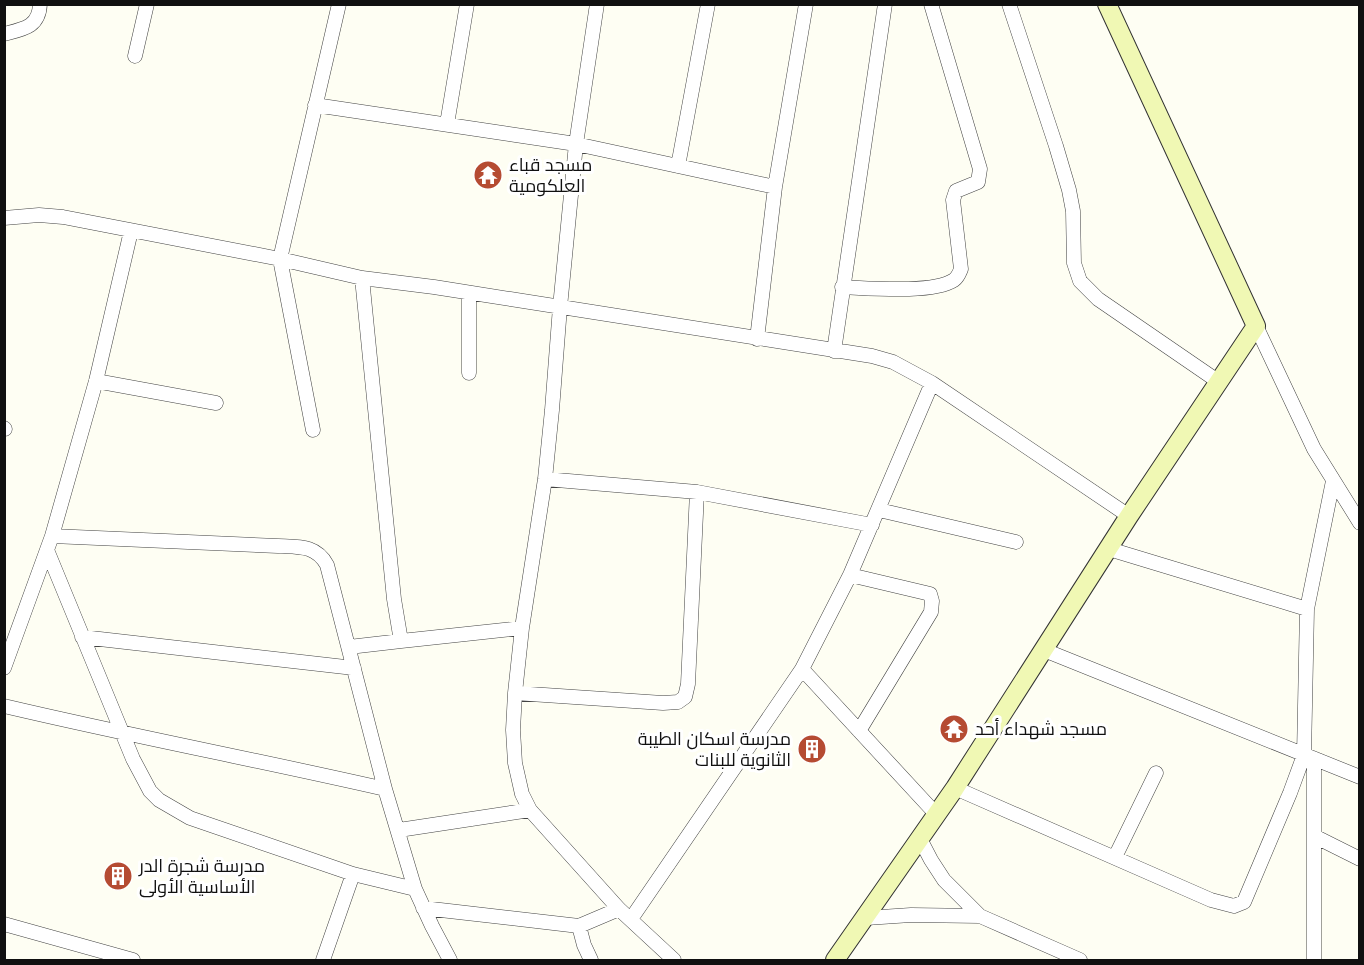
<svg xmlns="http://www.w3.org/2000/svg" width="1364" height="965" viewBox="0 0 1364 965" font-family="Spectral,Cairo,serif">
	<style>
		.lines { fill: none; stroke-linecap: round; stroke-linejoin: round }
		.street-casing { stroke: #434343; stroke-width: 15 }
		.secondary-casing { stroke: #323232; stroke-width: 20 }
		.street { stroke: #fff; stroke-width: 14 }
		.secondary { stroke: #f0f8b4; stroke-width: 18 }
		.labels { text-anchor: middle; dominant-baseline: central; stroke-width: 6; stroke-linejoin: round; paint-order: stroke }
		.poi-label { font-size: 18px; fill: #101010; stroke: #fff; text-anchor: start }
	</style>
	<rect width="100%" height="100%" fill="#fefef3"/>
	<g class="lines">
		<!-- street casing -->
		<g class="street-casing">
			<path id="street" d="M597 4 576 144 560 307 552 410 545 479 522 628 515 693 513 730 515 763 522 794 530 810 619 909 674 960
				M1009 4 1056 146 1069 190 1073 211 1074 263 1080 281 1098 299 1219 382
				M4 34C24 29 39 27 40 4
				M135 56 147 4
				M315 105 576 144 775 187
				M447 124 467 4
				M678 166 708 4
				M4 218 39 215 63 217 280 259 362 278 434 287 872 356 893 362 932 383 1129 516
				M362 278 394 599 401 641 522 628
				M842 287C868 288 933 294 954 280 958 277 959 274 961 269L953 200 956 191 978 182 980 169 931 4
				M469 293V373
				M1256 326 1314 449 1360 523
				M757 339 775 187 806 4
				M834 351 885 4
				M96 381 216 403
				M4 428 5 429
				M313 430 280 259 339 4
				M545 479 697 492 872 525
				M879 510 1016 542
				M52 536 278 546C299 547 316 545 327 565L385 789 415 889 432 926 450 960
				M1109 549 1307 609
				M47 550 133 759 150 791 159 800 190 818 353 874 415 889
				M850 575 926 593 930 594 932 601 931 612 859 731
				M82 637 354 668
				M349 647 401 641
				M1044 650 1360 777
				M4 668 52 536 96 381 131 231
				M802 669 850 575 932 383
				M515 693 663 703 678 702 685 697 688 684 697 492
				M4 706C131 736 258 760 385 789
				M1314 759V960
				M955 788 1211 900 1234 906 1244 902 1290 793 1304 755 1307 609 1333 481
				M399 830 530 810
				M1314 836 1360 859
				M919 837 931 860 944 880 980 916 1080 960
				M1115 857 1156 773
				M423 908 579 926
				M866 918 911 915 980 916
				M631 919 802 669 936 814
				M4 924 133 960
				M323 960 353 874
				M591 960 584 945 579 926 619 909"/>
		</g>
		<!-- secondary casing -->
		<g class="secondary-casing">
			<path id="secondary" d="M835 960 955 788 1129 516 1256 326 1107 4"/>
		</g>
		<!-- street -->
		<use href="#street" class="street"/>
		<!-- secondary -->
		<use href="#secondary" class="secondary"/>
	</g>
	<!-- icons -->
	<defs>
		<g id="temple-disc" transform="scale(1.5)"><circle r="9.5" fill="#b54b32" stroke="#fff"/><path d="M0-6L5-2H3V0L6.5 2.5H4V6H1.5V3h-3V6H-4V2.5H-6.5L-3 0V-2H-5Z" fill="#fff"/></g>
		<g id="building-disc" transform="scale(1.5)"><circle r="9.5" fill="#b54b32" stroke="#fff"/><path d="M-4-6H4V6H1V3H-1V6H-4ZM-2.5-4.3h1.7v1.8h-1.7ZM.8-4.3h1.7v1.8H.8ZM-2.5-1h1.7V.8h-1.7ZM.8-1h1.7V.8H.8Z" fill="#fff"/></g>
	</defs>
	<g fill-rule="evenodd">
		<use href="#temple-disc" x="488" y="175"/>
		<use href="#temple-disc" x="954" y="729"/>
		<use href="#building-disc" x="812" y="749"/>
		<use href="#building-disc" x="118" y="876"/>
	</g>
	<g class="labels">
		<!-- poi labels -->
		<g class="poi-label">
			<text x="509" y="165">مسجد قباء<tspan x="509" dy="21">العلكومية</tspan></text>
			<text x="975" y="729">مسجد شهداء أحد</text>
			<text x="791" y="739" text-anchor="end">مدرسة اسكان الطيبة<tspan x="791" dy="21">الثانوية للبنات</tspan></text>
			<text x="139" y="866">مدرسة شجرة الدر<tspan x="139" dy="21">الأساسية الأولى</tspan></text>
		</g>
	</g>
	<!-- border -->
	<rect width="1364" height="965" fill="none" stroke="#101010" stroke-width="12"/>
</svg>
